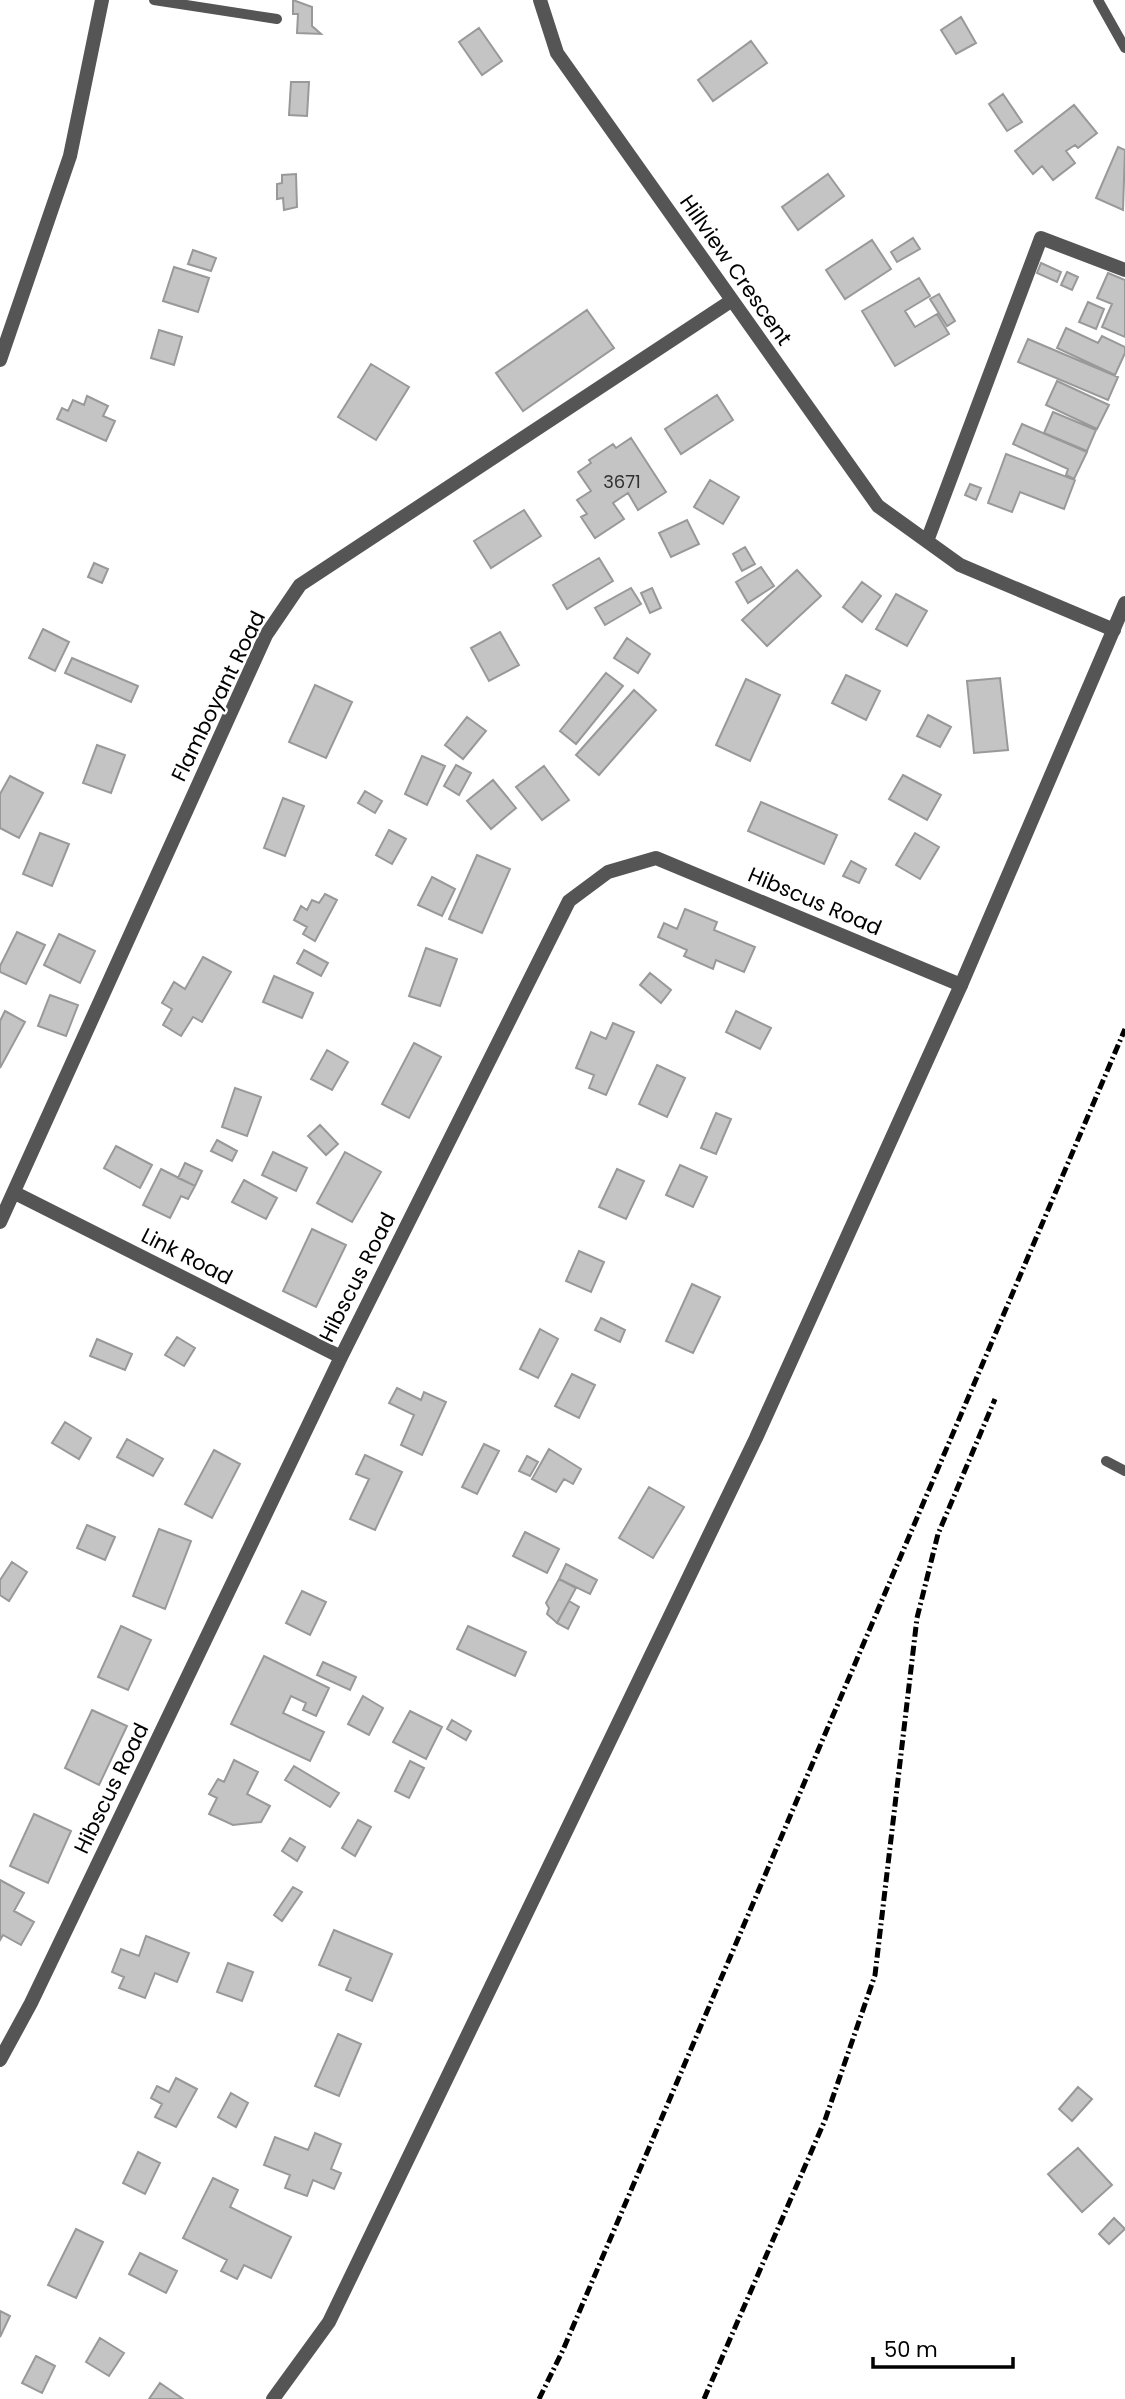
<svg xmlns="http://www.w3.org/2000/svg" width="1125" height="2399" viewBox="0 0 1125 2399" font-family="Poppins,sans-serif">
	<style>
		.building { fill: #c4c4c4; stroke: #999; stroke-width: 2 }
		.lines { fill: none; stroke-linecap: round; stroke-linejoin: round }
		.service { stroke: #555; stroke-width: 10 }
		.minor { stroke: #555; stroke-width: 14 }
		.tertiary { stroke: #555; stroke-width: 14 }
		.rail { stroke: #000; stroke-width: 5; stroke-dasharray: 10 3.5 2 3.5; stroke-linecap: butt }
		.labels { text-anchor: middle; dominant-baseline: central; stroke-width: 5; stroke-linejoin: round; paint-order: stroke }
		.number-label { font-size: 18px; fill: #313131 }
		.street-label { font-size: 21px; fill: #000; stroke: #fff }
	</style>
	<rect width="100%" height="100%" fill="#fff"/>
	<!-- building -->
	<path class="building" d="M293 0 312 7V26L321 34 297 33 298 14H293Z
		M961 17 976 43 956 54 941 30Z
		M479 28 502 61 482 75 459 42Z
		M751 41 767 63 713 101 698 80Z
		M291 82H309L307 116 289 115Z
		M1003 94 1022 122 1007 131 989 104Z
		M1074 105 1097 133 1078 148 1075 145 1066 151 1075 163 1053 180 1042 166 1033 174 1015 151Z
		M1118 147 1125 150 1123 210 1096 198Z
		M296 174 297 207 284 210 283 198 277 199V184L282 183V175Z
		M828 174 844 196 798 230 782 207Z
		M913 238 920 249 897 262 891 252Z
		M872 240 891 269 845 299 826 270Z
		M193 250 216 258 211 271 188 264Z
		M1041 263 1061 272 1057 282 1037 273Z
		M174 267 209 278 198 312 163 301Z
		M1067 272 1078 277 1072 290 1061 285Z
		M1108 273 1125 280V337L1102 327 1112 304 1097 298Z
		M919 278 930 296 905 311 915 327 937 314 949 334 895 366 862 311Z
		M939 294 955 321 947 326 930 299Z
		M1088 302 1104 309 1096 329 1079 322Z
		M587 310 614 348 523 411 496 373Z
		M1066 328 1098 343 1102 336 1125 347V353L1115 375 1057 348Z
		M159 330 182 337 174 365 151 358Z
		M1028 339 1118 377 1108 400 1018 362Z
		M371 364 409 387 376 440 338 417Z
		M1057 381 1109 405 1097 429 1046 405Z
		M717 395 733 420 681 454 665 429Z
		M87 396 108 406 103 416 115 421 106 441 57 419 62 408 68 411 73 400 84 405Z
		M1053 412 1096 430 1087 451 1044 433Z
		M1022 424 1087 452 1074 479 1066 475 1068 469 1013 444Z
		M631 438 666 492 638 510 628 493 613 503 624 519 595 538 581 517 587 514 577 500 591 491 578 472 591 463 589 460 613 444 616 448Z
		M1006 454 1075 480 1064 509 1020 492 1012 512 988 503Z
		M710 480 739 497 723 524 694 507Z
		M970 484 981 488 976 500 965 495Z
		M524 510 541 536 491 568 474 541Z
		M687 520 699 544 671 557 659 533Z
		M745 547 755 564 742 571 733 554Z
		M599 558 613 581 567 609 553 585Z
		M94 563 108 569 102 583 88 577Z
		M761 567 774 586 748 603 736 582Z
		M797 570 821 596 767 646 742 620Z
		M862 582 881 596 862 622 843 607Z
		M631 588 641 604 605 625 595 608Z
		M652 588 661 608 650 613 641 593Z
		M896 594 927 611 907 646 876 629Z
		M43 629 69 642 55 671 29 658Z
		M500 632 519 665 489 681 471 648Z
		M627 638 650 654 638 673 614 658Z
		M72 658 138 686 131 702 65 673Z
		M606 673 623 686 576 744 560 731Z
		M846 675 880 691 866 720 832 703Z
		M1000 678 1008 750 974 753 967 681Z
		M746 679 780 695 750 761 716 745Z
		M315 685 352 702 326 758 289 742Z
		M634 690 656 710 599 775 576 755Z
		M928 715 951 727 940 747 917 736Z
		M467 717 486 731 463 759 445 745Z
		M97 745 125 755 111 793 83 783Z
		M422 756 445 766 427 805 405 794Z
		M456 765 471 773 459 795 444 786Z
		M544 766 569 800 542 820 516 787Z
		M903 775 941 795 927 820 889 799Z
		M10 776 43 793 19 838 0 828V794Z
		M493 780 516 808 491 829 467 801Z
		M365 791 382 801 375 813 358 803Z
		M283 798 304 806 285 856 264 848Z
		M761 802 837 835 824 864 748 831Z
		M389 830 406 839 392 864 376 855Z
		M40 833 69 844 52 886 23 874Z
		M915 833 939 847 920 879 896 865Z
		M477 855 510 869 482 933 449 919Z
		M851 861 866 869 859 883 843 876Z
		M432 877 455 889 442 916 418 905Z
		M325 894 337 900 315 941 303 934 307 927 294 920 301 906 307 910 312 900 319 903Z
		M685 909 717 922 714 930 755 947 744 972 716 960 713 969 684 956 687 950 658 937 664 923 677 929Z
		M17 932 45 945 26 984 0 972V966Z
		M59 934 95 951 80 983 44 965Z
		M426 948 457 959 440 1006 409 996Z
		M304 950 328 963 321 976 297 963Z
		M203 957 231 972 202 1022 193 1017 181 1036 163 1025 172 1009 162 1003 174 982 185 989Z
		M650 973 671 990 661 1003 640 985Z
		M274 976 313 993 302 1018 263 1002Z
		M50 995 78 1005 66 1036 38 1026Z
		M5 1011 25 1022 0 1068V1021Z
		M736 1011 771 1028 760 1049 726 1032Z
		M613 1023 634 1032 606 1095 589 1088 594 1075 576 1068 591 1032 606 1039Z
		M414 1043 441 1057 409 1118 382 1104Z
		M327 1050 348 1062 332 1090 311 1079Z
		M657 1065 685 1078 667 1117 639 1104Z
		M235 1088 261 1097 247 1136 222 1127Z
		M716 1113 731 1119 716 1154 701 1148Z
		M320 1125 338 1144 326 1155 308 1136Z
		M217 1140 237 1151 232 1161 211 1151Z
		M116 1146 152 1165 140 1188 104 1168Z
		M273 1152 307 1168 296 1191 262 1175Z
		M345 1152 381 1172 352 1222 317 1203Z
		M185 1163 202 1171 195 1186 178 1178Z
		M680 1165 707 1177 693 1207 666 1195Z
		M161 1169 195 1186 188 1199 181 1196 170 1218 143 1205Z
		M617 1169 644 1181 626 1219 599 1207Z
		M244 1180 277 1198 266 1219 232 1202Z
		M312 1229 346 1245 316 1307 283 1291Z
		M579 1251 604 1262 591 1292 566 1281Z
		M692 1284 720 1297 693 1353 666 1341Z
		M601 1318 625 1330 620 1342 595 1330Z
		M540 1329 558 1339 538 1378 520 1369Z
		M177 1337 195 1348 184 1366 165 1355Z
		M97 1339 132 1354 125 1370 90 1356Z
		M572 1374 595 1385 579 1418 555 1406Z
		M397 1388 421 1400 424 1392 446 1402 422 1455 401 1445 414 1415 389 1403Z
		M65 1422 91 1438 79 1459 52 1443Z
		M127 1439 163 1459 153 1476 117 1457Z
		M484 1444 499 1451 477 1494 462 1487Z
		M549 1449 581 1469 573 1484 564 1479 556 1492 532 1479Z
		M214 1450 240 1464 212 1518 185 1504Z
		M365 1455 402 1472 375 1530 350 1519 369 1479 356 1474Z
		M527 1456 538 1462 530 1476 519 1471Z
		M649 1487 684 1507 653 1558 619 1538Z
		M87 1525 115 1537 105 1560 77 1548Z
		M159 1529 191 1541 165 1609 133 1596Z
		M525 1532 559 1549 547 1573 513 1556Z
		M12 1562 27 1572 9 1601 0 1595V1580Z
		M566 1564 597 1580 590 1594 559 1579Z
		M559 1579 576 1588 557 1623 547 1614 549 1608 546 1603Z
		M302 1591 326 1602 310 1635 286 1623Z
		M569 1601 579 1607 568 1629 557 1623Z
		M121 1626 151 1640 128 1690 98 1677Z
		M468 1626 526 1652 515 1676 457 1649Z
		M264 1656 329 1688 316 1716 303 1710 306 1703 291 1696 283 1713 324 1732 310 1761 231 1724Z
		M323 1662 356 1677 350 1690 317 1675Z
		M363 1696 383 1708 369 1735 348 1724Z
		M92 1710 127 1726 99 1785 65 1768Z
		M410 1711 442 1727 426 1759 393 1742Z
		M452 1720 471 1731 466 1740 447 1729Z
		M234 1760 258 1772 247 1794 270 1806 261 1822 233 1825 209 1814 217 1798 209 1794 218 1779 224 1782Z
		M410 1761 424 1768 409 1798 395 1791Z
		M294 1766 339 1793 330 1807 285 1780Z
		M34 1814 71 1831 48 1883 10 1866Z
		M358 1820 371 1827 355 1856 342 1848Z
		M290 1838 305 1847 297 1861 282 1851Z
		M0 1880 24 1893 14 1911 34 1922 21 1945 3 1935 0 1940Z
		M293 1887 302 1892 282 1921 274 1915Z
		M334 1930 392 1954 372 2001 346 1990 351 1978 319 1965Z
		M146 1936 189 1953 177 1982 155 1973 145 1998 119 1988 124 1977 112 1972 121 1949 139 1956Z
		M228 1963 253 1972 242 2001 217 1992Z
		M338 2034 361 2044 339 2096 315 2086Z
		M176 2078 197 2089 176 2127 155 2117 162 2104 151 2098 157 2086 169 2092Z
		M1078 2087 1092 2099 1072 2121 1059 2109Z
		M231 2093 248 2103 236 2127 218 2117Z
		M315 2133 341 2144 331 2169 341 2173 334 2189 313 2180 307 2196 285 2188 290 2175 264 2165 275 2137 308 2150Z
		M1078 2148 1112 2185 1082 2212 1048 2174Z
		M138 2152 160 2163 145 2194 123 2183Z
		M213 2178 238 2190 230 2207 291 2237 271 2278 244 2265 237 2279 221 2271 227 2260 183 2238Z
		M1114 2218 1125 2229 1109 2244 1099 2234Z
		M76 2229 103 2242 76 2298 48 2285Z
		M140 2253 177 2271 166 2293 129 2274Z
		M0 2311 10 2316 0 2337Z
		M100 2338 124 2353 109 2376 86 2362Z
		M36 2356 55 2366 42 2393 22 2383Z
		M160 2383 183 2399H149Z"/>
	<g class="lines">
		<!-- service -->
		<path class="service" d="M154 0 277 19
			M1098 0 1125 48
			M1106 1461 1125 1471"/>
		<!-- minor -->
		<path class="minor" d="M540 0 557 53 878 506 960 565 1114 630
			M0 360 70 156 102 0
			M927 541 1041 238 1125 270
			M15 1193 341 1357
			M0 1222 266 635 300 585 731 301
			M0 2060 31 2003 341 1357 569 901 608 872 656 858 961 985"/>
		<!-- tertiary -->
		<path class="tertiary" d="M273 2399 329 2322 756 1438 961 985 1125 603"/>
		<!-- rail -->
		<path class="rail" d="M539 2399 563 2350 1125 1029
			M704 2399 825 2120 875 1975 917 1618 938 1534 995 1399"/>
	</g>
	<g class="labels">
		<!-- number labels -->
		<g class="number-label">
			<text x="622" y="481">3671</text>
		</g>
		<!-- street labels -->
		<g class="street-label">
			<text transform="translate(736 270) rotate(55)">Hillview Crescent</text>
			<text transform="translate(218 696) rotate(-64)">Flamboyant Road</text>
			<text transform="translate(815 901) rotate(23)">Hibscus Road</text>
			<text transform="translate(187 1256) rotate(27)">Link Road</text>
			<text transform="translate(357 1277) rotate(-63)">Hibscus Road</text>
			<text transform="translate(111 1788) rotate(-64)">Hibscus Road</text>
		</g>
	</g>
	<!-- scale -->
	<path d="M873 2357v10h140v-10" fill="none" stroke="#000000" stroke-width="3.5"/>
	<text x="884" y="2357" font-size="21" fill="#000000" stroke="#ffffff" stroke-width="5" paint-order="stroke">50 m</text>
</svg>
